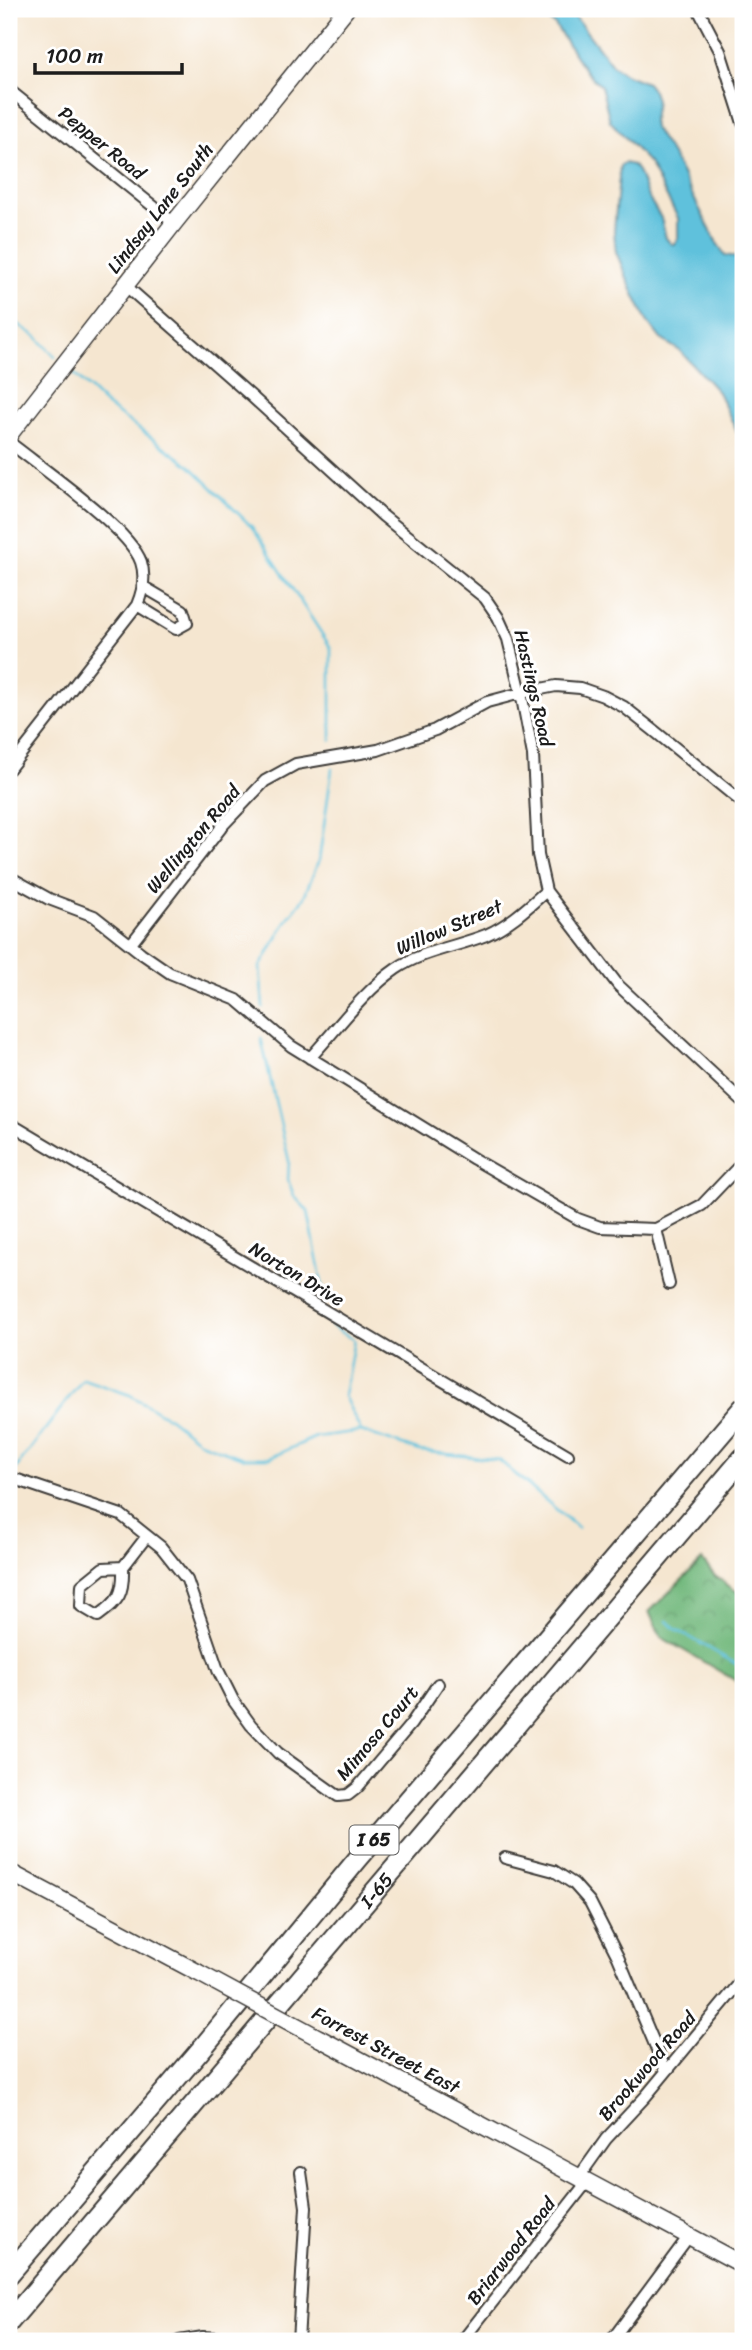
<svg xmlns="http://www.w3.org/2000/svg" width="752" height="2350" viewBox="0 0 752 2350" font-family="Sriracha,sans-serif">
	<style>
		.forest { fill: url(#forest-crowns); stroke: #486a4d; stroke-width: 2 }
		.water { fill: #5ec1dc; stroke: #3d6e7c; stroke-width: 2 }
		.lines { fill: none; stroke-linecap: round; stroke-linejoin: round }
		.stream { stroke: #5ec1dc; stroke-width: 2.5 }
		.street-casing { stroke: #3d3a37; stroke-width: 14 }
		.secondary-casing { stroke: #3d3a37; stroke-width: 19 }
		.highway-casing { stroke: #3d3a37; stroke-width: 23 }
		.street { stroke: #fff; stroke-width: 10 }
		.secondary { stroke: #fff; stroke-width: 16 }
		.highway { stroke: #fff; stroke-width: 19 }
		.secondary-bridge-casing { stroke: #3d3a37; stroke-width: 19; stroke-linecap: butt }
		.secondary-bridge { stroke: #fff; stroke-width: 16 }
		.labels { text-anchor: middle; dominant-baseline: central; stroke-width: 6; stroke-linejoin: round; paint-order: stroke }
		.shield { fill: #fff; stroke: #606060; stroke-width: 2 }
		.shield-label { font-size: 18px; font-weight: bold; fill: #1c1c1c }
		.street-label { font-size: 19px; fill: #1c1c1c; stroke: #fff }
	</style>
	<defs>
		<pattern id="forest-crowns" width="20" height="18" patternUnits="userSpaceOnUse" patternTransform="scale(1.75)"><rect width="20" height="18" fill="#73b97e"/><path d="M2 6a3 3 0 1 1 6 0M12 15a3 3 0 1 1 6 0" fill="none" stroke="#639e6c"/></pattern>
	</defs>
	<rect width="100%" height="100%" fill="#fff"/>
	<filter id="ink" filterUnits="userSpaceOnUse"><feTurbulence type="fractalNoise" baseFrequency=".0143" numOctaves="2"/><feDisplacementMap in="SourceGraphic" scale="14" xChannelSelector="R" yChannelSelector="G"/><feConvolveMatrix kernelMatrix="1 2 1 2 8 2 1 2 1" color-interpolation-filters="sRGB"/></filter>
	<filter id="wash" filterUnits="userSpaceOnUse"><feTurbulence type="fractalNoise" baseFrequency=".00686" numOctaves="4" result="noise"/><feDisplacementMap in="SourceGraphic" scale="28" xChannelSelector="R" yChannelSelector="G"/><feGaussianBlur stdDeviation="1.57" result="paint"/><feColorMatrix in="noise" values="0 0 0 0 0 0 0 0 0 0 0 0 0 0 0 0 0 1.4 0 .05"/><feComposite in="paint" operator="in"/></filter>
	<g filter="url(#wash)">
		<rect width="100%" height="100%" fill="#f5e6d0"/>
		<!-- forest -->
		<path class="forest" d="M702 1560 715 1576 743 1596V1685L661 1637 649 1612Z"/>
		<!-- water -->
		<path class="water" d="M533 9H569L613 66 627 75 647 83 653 91 656 100 653 120 654 128 672 155 717 243 725 255 743 258V444L718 392 680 351 661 339 647 321 632 290 616 252 614 231 620 166 624 163 633 165 638 171 647 195 661 218 666 238 671 244H675L678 238V218L649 163 610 121 601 86 587 73 555 25Z"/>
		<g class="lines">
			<!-- stream -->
			<path class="stream" d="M9 318 37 337 55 357
				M74 374 106 405 189 465 252 527 331 648V740
				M263 1007 260 967 289 917 303 899 319 860 332 769
				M261 1038 289 1161 288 1180 294 1196 308 1211 325 1299
				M328 1321 337 1330 354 1340 344 1396 361 1431
				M14 1471 83 1379 130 1395 169 1418 200 1442 243 1458H269L316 1437 361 1431 420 1451 499 1460 578 1528
				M667 1621 674 1628 743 1668"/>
		</g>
	</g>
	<g filter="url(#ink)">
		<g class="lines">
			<!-- street casing -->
			<g class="street-casing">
				<path id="street" d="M698 9 720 51 743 123
					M9 90 174 223
					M126 286 250 395 383 516 485 598 498 617 508 639 521 693 533 755 538 855 546 891 618 985 743 1102
					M9 442C40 467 129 528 141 562 146 577 143 591 137 605L9 769
					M137 605 176 629 187 623 183 610 144 587
					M9 877 49 899 94 916 141 953 170 973 237 1000 291 1046 474 1159 578 1219 600 1227 656 1229 702 1205 743 1162
					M131 944 224 824 265 781 296 764 378 750 435 730 487 702 521 693 556 686 580 688 603 696 624 707 652 729 743 803
					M310 1058C336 1030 364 991 396 969 422 951 456 947 486 935 509 925 527 908 546 891
					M9 1123 568 1455
					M656 1229 669 1284
					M9 1477 121 1515 161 1547 187 1580 218 1670 233 1700 251 1725 278 1753 338 1796 348 1795 357 1788 411 1724 438 1684
					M123 1567C124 1594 119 1601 98 1616L81 1606 82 1585 103 1568 123 1567 147 1536
					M505 1858 554 1871 574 1884 590 1902 618 1957 666 2071
					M743 2145V2146
					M579 2177 606 2139 646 2096 743 1979
					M179 2341 203 2337 267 2341
					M298 2341 306 2207 301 2172
					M462 2341 587 2182
					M611 2341 689 2236"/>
			</g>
			<!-- secondary casing -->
			<g class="secondary-casing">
				<path id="secondary" d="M9 435 174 223 346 9
					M9 1872 197 1972
					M319 2038 743 2265"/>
			</g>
			<!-- highway casing -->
			<g class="highway-casing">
				<g id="highway">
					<path d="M9 2274 204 2046 357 1860 743 1408"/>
					<path id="s1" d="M9 2322 743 1458"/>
				</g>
			</g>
			<!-- street -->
			<use href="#street" class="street"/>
			<!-- secondary -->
			<use href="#secondary" class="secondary"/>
			<!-- highway -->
			<use href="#highway" class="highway"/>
			<!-- secondary-bridge casing -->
			<g class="secondary-bridge-casing">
				<path id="secondary-bridge" d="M197 1972 319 2038"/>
			</g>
			<!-- secondary-bridge -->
			<use href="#secondary-bridge" class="secondary-bridge"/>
		</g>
	</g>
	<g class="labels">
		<!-- shield labels -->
		<rect class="shield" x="349.5" y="1825.5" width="49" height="29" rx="5"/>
		<g class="shield-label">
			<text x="374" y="1840">I 65</text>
		</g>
		<!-- street labels -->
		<g class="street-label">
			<text transform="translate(102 143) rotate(39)">Pepper Road</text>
			<text transform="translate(160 208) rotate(-52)">Lindsay Lane South</text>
			<text transform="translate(534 688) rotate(77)">Hastings Road</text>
			<text transform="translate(193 839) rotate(-50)">Wellington Road</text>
			<text transform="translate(449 927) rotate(-23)">Willow Street</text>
			<text transform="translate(297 1274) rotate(31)">Norton Drive</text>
			<text transform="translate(377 1733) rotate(-50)">Mimosa Court</text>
			<text stroke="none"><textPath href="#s1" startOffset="567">I-65</textPath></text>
			<text transform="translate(386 2050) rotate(28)">Forrest Street East</text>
			<text transform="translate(647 2066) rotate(-49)">Brookwood Road</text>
			<text transform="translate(511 2251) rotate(-52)">Briarwood Road</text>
		</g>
	</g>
	<!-- margin -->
	<rect width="752" height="2350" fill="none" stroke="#fff" stroke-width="35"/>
	<!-- scale -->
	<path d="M35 63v10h147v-10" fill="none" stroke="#1c1c1c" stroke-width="3.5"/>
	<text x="46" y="63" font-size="21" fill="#1c1c1c" stroke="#ffffff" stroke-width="5" paint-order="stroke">100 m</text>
</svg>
